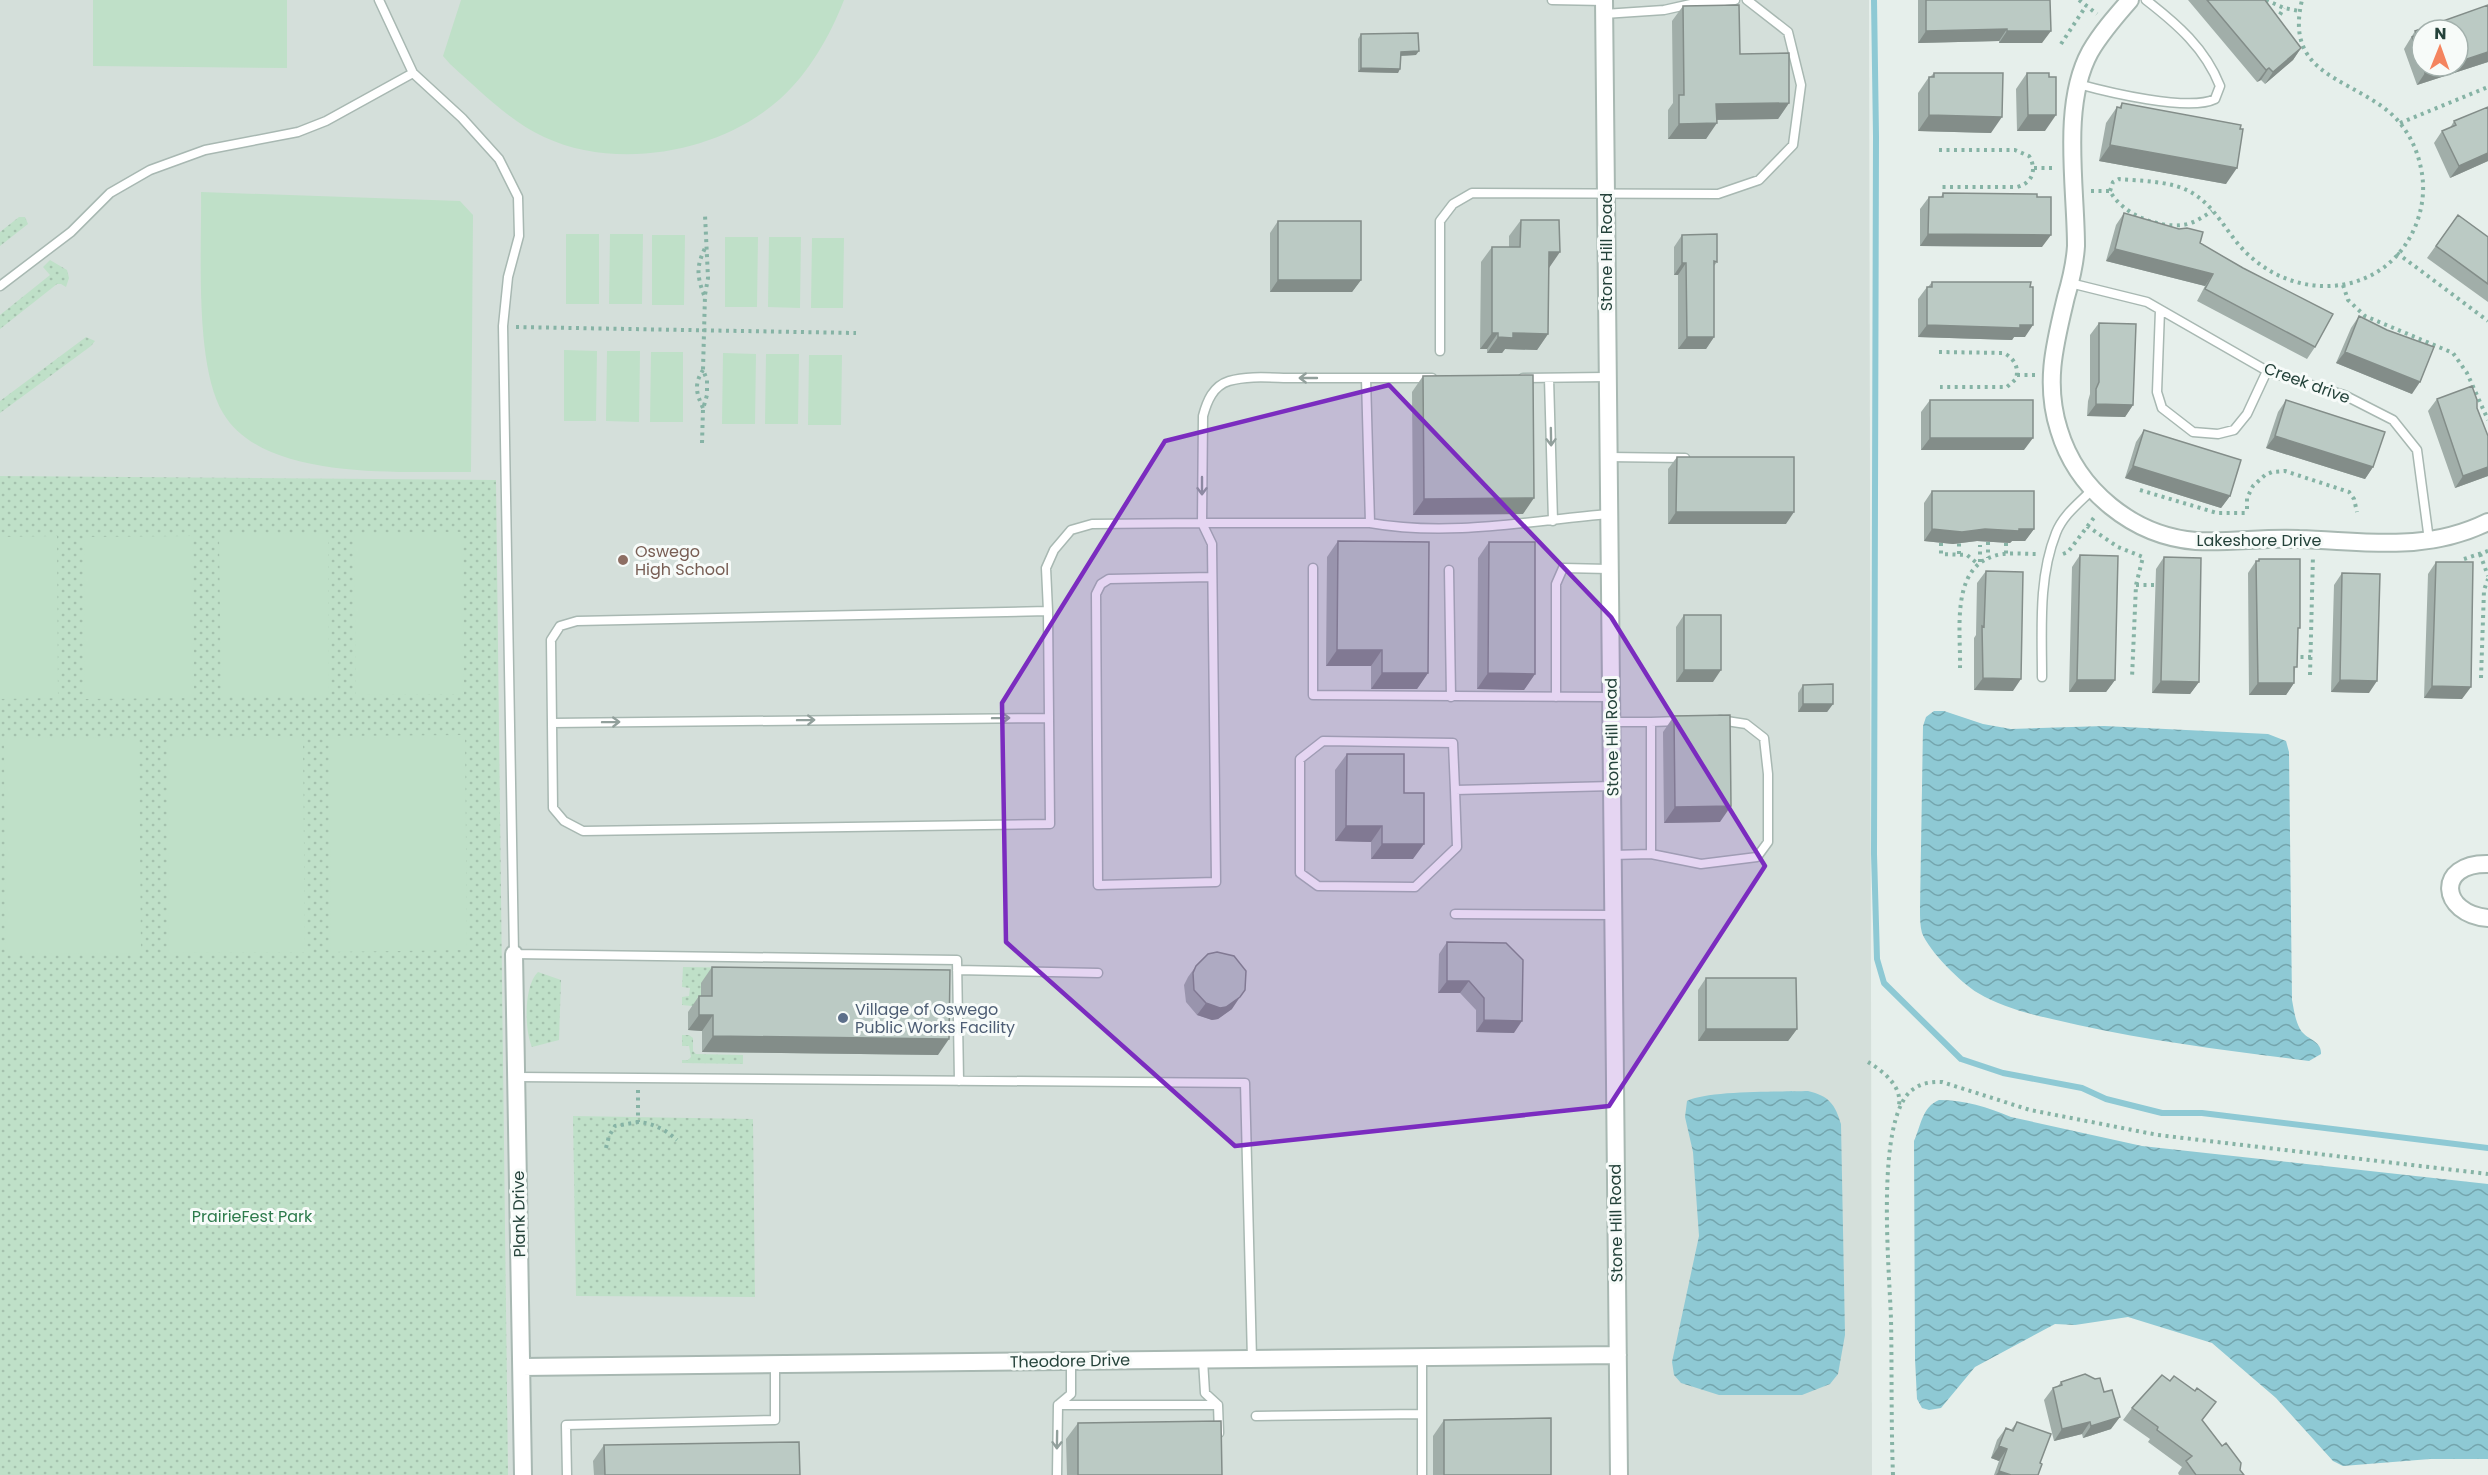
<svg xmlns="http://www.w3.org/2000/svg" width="2488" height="1475" viewBox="0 0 2488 1475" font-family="Poppins,sans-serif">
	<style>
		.built { fill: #d4dfda }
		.grass { fill: url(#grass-dots) }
		.pitch { fill: #bfe0c8 }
		.water { fill: url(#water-waves) }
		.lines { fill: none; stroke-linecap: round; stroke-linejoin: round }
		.stream { stroke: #8ec9d4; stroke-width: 6 }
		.service-casing { stroke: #a8b8b2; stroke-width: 11 }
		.minor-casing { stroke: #a8b8b2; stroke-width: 20 }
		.path { stroke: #86b3a5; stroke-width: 4; stroke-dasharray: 3 4.5; stroke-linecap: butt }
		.service { stroke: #fff; stroke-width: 8 }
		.minor { stroke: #fff; stroke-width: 16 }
		.wall { fill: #a1aea9; fill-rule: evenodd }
		.shaded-wall { fill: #838d89 }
		.building { fill: #bbcac4; stroke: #838d89; stroke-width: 1.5 }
		.oneway { stroke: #92a09c }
		.marked { fill: #7b2cbf; fill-opacity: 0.2; stroke: #7b2cbf; stroke-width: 4.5; stroke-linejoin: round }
		.education-dot { fill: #8d6e63; stroke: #f7fbf9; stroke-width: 2 }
		.service-dot { fill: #5c6f8a; stroke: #f7fbf9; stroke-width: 2 }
		.labels { text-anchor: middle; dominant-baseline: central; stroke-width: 6; stroke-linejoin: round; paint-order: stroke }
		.street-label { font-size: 16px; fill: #24423a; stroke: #f7fbf9 }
		.education-label { font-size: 16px; fill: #785e54; stroke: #f7fbf9; text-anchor: start }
		.service-label { font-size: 16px; fill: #4e5e75; stroke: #f7fbf9; text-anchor: start }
		.park-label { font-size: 16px; fill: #2d7a4b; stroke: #f7fbf9 }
	</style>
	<defs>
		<pattern id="grass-dots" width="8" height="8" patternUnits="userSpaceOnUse" patternTransform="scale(1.5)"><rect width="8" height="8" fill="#bfe0c8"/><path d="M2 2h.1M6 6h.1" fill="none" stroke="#a4c1ad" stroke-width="1.8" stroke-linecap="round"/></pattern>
		<pattern id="water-waves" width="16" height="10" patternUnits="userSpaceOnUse" patternTransform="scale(1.5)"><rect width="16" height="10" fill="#8ec9d4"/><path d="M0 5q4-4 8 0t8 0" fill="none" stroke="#74a5ad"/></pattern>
	</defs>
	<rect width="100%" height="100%" fill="#e6efeb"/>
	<!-- built -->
	<path class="built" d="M0 0H1869L1872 1475H0Z"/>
	<!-- grass -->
	<path class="grass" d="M19 217H25L28 224 0 246V232Z
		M50 260 67 270 69 278 66 287 61 284H57L0 329V315L50 275 43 267Z
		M86 337 95 341 91 346 0 413V401Z
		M0 476 496 480 508 1475H0Z
		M683 967 755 968 701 1007 682 1005V997L689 996 690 988 682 987Z
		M538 972 561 980 559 1040 532 1047C524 1029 524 985 538 972Z
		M682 1035H689L693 1038V1051L696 1054 743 1055V1064L682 1063V1060H688L691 1057 689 1046H682Z
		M573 1116 753 1119 755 1297 576 1296Z"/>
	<!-- pitch -->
	<path class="pitch" d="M93 0H287V68L93 66Z
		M461 0H844C830 36 809 73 780 99 720 153 617 171 544 137 508 120 478 89 450 64L443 56Z
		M201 192 460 201 473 215 471 472C401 471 264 482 223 413 194 364 202 250 201 192Z
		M566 234H599V304H566Z
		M610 234H643L642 304H609Z
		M652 235H685L684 305H652Z
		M725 237H758L757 307H725Z
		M769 237H801L800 308 768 307Z
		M812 238H844L843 308H811Z
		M564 350 597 351 596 421H564Z
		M607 351H640L639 422 606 421Z
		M651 352H683V422H650Z
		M723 353 756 354 755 424H722Z
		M766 354H799L798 424H765Z
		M809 355H842L841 425H808Z
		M463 532 464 694 356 695 354 533Z
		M328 533 329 696H221L219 534Z
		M57 536 58 698 0 699V537Z
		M193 536 194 698 85 699 84 537Z
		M465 735 467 950 331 952 329 736Z
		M303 736 305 952 169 953 167 737Z
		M139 737 141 953 6 954 4 738Z"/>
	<!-- water -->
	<path class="water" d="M1934 711H1944L1983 724 2011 729 2104 726 2268 734 2286 741 2289 752 2292 1000C2294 1010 2295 1020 2300 1029 2306 1040 2322 1040 2321 1054L2309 1061C2232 1051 2155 1042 2078 1025 2044 1017 2008 1011 1978 993 1961 983 1929 951 1922 933 1920 926 1920 917 1920 910L1923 726 1926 717Z
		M1808 1091C1829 1096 1835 1104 1841 1124L1845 1335 1838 1374 1830 1384 1802 1395H1719L1681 1383 1674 1375 1672 1362 1699 1236 1693 1152 1685 1117 1687 1101C1708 1090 1780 1092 1808 1091Z
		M1939 1100C1964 1100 1988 1107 2011 1117L2142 1146 2488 1184V1459H2430L2343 1466 2333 1461 2276 1398 2212 1343 2128 1317 2075 1325 2055 1324 1975 1367 1941 1408 1929 1410 1922 1408 1917 1399 1915 1359 1914 1141C1921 1126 1922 1107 1939 1100Z"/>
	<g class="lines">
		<!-- stream -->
		<path class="stream" d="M1874 0 1876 136 1874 854 1877 959 1884 983 1961 1059 2003 1073 2082 1088 2106 1099 2162 1113H2202L2488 1148"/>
		<!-- service casing -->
		<g class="service-casing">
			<path id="service" d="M379 0 413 73 462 118 499 159 518 197 519 236 508 277 503 326 514 954 957 960 959 1081
				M1552 0 1604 1
				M1604 14 1664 10 1691 4 1735 0
				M2078 84C2107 92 2189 112 2215 99L2220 86C2205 48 2177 24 2146 0
				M2070 283 2147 302 2269 372 2344 395 2393 420 2417 450 2429 540
				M0 286 71 232 110 193 150 170 205 150 298 132 326 121 413 73
				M2160 310 2157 392 2162 408 2193 432 2218 434 2234 430 2247 414 2267 371
				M1440 351V221L1453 204 1472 193 1718 194 1759 180 1793 145 1801 85 1788 32 1747 0
				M1366 378 1370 523H1202L1203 416C1207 401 1213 386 1229 381 1249 375 1274 378 1294 378 1340 378 1386 378 1432 378
				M1523 378 1607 377
				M1549 378 1553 521
				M1608 457 1685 458
				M1370 523C1449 537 1529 521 1608 514
				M1313 568V695L1611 697
				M1449 570 1451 697
				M1048 611 1050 824 583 831 564 821 553 808 551 640 560 626 577 621Z
				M1048 611 1046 568 1054 550 1071 530 1092 524 1202 523 1212 544 1216 882 1098 885 1096 594 1101 584 1109 579 1212 577
				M2042 677C2042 630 2038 578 2056 533 2063 515 2079 503 2092 490
				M1556 697V584L1563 568 1609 569
				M1612 722H1651V854L1612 855
				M1651 722 1680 721
				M552 723 1049 718
				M1455 790 1457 847 1415 887 1318 886 1300 873V759L1323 741 1453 743 1455 790 1613 786
				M1651 854 1701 864 1757 857 1768 842V774L1764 738 1746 724 1720 720
				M1455 914 1613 915
				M957 970 1098 973
				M517 1077 1245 1083 1252 1359
				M1203 1360 1205 1393 1218 1405 1219 1433
				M1058 1405H1218
				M1256 1416 1422 1414
				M567 1475 566 1425 775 1420V1364
				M1057 1475 1058 1405 1071 1394V1361
				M1422 1475V1357"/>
		</g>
		<!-- minor casing -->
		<g class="minor-casing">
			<path id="minor" d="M1604 0 1619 1475
				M2130 0C2115 17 2101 33 2090 52 2061 105 2076 187 2076 246 2075 263 2071 280 2066 297 2055 343 2044 383 2059 430 2077 490 2133 536 2196 541 2231 543 2265 537 2299 539 2366 541 2425 553 2488 522
				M2488 864C2435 863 2440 914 2488 918
				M514 954 523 1475
				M522 1367 1618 1355"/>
		</g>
		<!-- path -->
		<path class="path" d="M2079 0 2097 14
			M2266 0 2284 8 2299 11
			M2276 21 2284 8
			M2061 44 2086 6
			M2400 123 2488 87
			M1939 150H2015L2029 156C2037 169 2033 183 2017 187H1940
			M2034 168H2055
			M2091 191H2110C2122 214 2157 228 2182 225 2193 224 2203 217 2212 211
			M2110 191 2113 182 2119 179C2143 181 2174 181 2194 194 2218 209 2230 240 2252 258 2306 305 2391 293 2417 222 2424 202 2425 184 2420 164 2415 142 2402 121 2384 108 2341 76 2285 71 2302 0
			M2397 253 2488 321
			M2343 285 2348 300 2365 316 2453 353 2467 373 2488 420
			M704 295C697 276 696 267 705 248
			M516 327 856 333
			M1939 352 2004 353C2015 359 2019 368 2016 379L2007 387H1940
			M2017 375H2035
			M703 408C696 393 694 384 703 370
			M702 443 703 409 707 395V380L703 370 705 295 708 278 705 215
			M2140 490 2217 513H2247
			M2247 509V498L2253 486 2265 475 2272 472 2285 471 2349 492 2354 499 2357 512
			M2087 526 2118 547 2143 557 2136 585 2132 678
			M1988 542V558
			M1941 543V554L1967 555 1978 564
			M2006 543V555
			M1959 554V543
			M2063 554 2068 552 2096 515
			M2480 554 2488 576
			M2464 559 2488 551
			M1980 562V545
			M2136 585H2155
			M2293 657H2311
			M1960 668C1961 632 1950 569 1994 556 2006 552 2022 554 2036 554
			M2310 675 2313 555
			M2481 678 2484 590 2488 579
			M1868 1062C1883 1071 1902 1086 1899 1105
			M638 1090V1122C653 1123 666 1130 677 1140
			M606 1148 609 1136 615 1126 638 1122
			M1893 1475C1891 1423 1892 1371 1891 1319 1889 1266 1878 1145 1903 1101 1911 1086 1926 1081 1942 1082L2030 1110 2158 1135 2488 1174"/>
		<!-- service -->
		<use href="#service" class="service"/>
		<!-- minor -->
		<use href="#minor" class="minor"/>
	</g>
	<!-- wall -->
	<path class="wall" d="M1918 0H2050L2042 43H1999V41L1918 43Z
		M2188 0H2265L2301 48 2293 60 2265 84 2261 80 2257 82Z
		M2488 5V62L2417 85 2404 49 2415 31ZM2422 30 2458 66H2422Z
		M1683 6 1740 54 1789 103 1778 119 1717 120 1706 139H1668V110L1673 103 1672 21Z
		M1361 34 1416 55 1401 56 1398 73 1358 72V39Z
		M1934 73 1991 133 1918 131V93L1929 77H1930Z
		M2027 73 2045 131H2017L2016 89Z
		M2122 103 2240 129 2226 184 2099 161 2106 123 2117 107 2119 108Z
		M2488 107V161L2450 178 2434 143 2442 131 2450 128 2454 121Z
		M1943 193 2042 247 1920 246V209L1929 197H1941Z
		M2124 213 2200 243 2243 268 2315 347 2307 359 2197 301 2205 286 2106 261 2116 225Z
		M2458 215 2488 237V302L2427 258Z
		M1521 220 1549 268 1548 334 1537 350 1505 349 1502 353H1487V349H1480L1481 262 1492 247H1509V236Z
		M1278 221 1361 280 1352 292H1270V233Z
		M1682 235 1717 262 1714 266V337L1706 349H1678V275H1674V247Z
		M1932 282 2025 337H2014L2012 340 1918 337V299L1927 287H1928Z
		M2359 316 2412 394 2336 363 2351 328Z
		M2099 323 2133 405 2125 417 2087 416 2088 401 2090 394V335Z
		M1423 376 1523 514 1413 515 1412 392Z
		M2437 399 2477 408 2488 476 2455 488 2428 411Z
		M1930 400 2024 450H1921V412Z
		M2286 400 2373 467 2365 479 2266 448 2278 412Z
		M2144 430 2230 496 2221 508 2125 478 2136 442Z
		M1677 457 1786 524H1668V469Z
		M1932 491 2034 529 2025 541H2012L2010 543 1977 541 1953 544 1924 541V503Z
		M1338 541 1428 673 1417 689H1371V666H1326L1327 557Z
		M1489 542 1535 674 1524 690 1477 689 1478 558Z
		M2080 555 2115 680 2106 692H2069L2072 567Z
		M2164 557 2199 682 2190 694 2152 693 2156 569Z
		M2259 559 2298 632 2294 683 2286 695H2249L2248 573 2256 561H2258Z
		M2436 562 2462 699 2424 698 2428 574Z
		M1986 571 2013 691 1974 690V638L1976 635 1977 583Z
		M2342 573 2369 693 2331 692 2334 585Z
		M1684 615 1713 682H1676V627Z
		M1803 685 1833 704 1827 712H1798V693Z
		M1674 716 1720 822 1664 823 1663 732Z
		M1347 754 1413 859H1371V842L1335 841V770Z
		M1447 942 1514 1033 1476 1032V1010L1460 993H1438L1439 954Z
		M1196 966 1232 1009 1218 1019 1212 1020 1197 1015 1186 1002 1184 985 1188 977Z
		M712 967 938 1055 702 1052V1031L688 1030V1012L699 996H701V983Z
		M1706 978 1797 1029 1788 1041H1698V990Z
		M2170 1381 2202 1421 2244 1475H2179L2178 1473 2182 1467 2148 1442 2150 1439 2123 1420 2132 1408Z
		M2061 1382 2111 1429 2083 1438 2082 1434 2054 1441 2044 1400 2053 1388 2058 1386Z
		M1444 1420 1551 1475H1433V1436Z
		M2017 1422 2040 1463 2038 1475H1994L1999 1461 1991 1458 1997 1440 2006 1428 2011 1430Z
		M1078 1423 1222 1475H1067L1066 1439Z
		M604 1445 800 1475H594L593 1461Z"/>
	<!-- shaded-wall -->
	<path class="shaded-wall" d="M2007 29 1999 41 1918 43 1926 31Z
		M2007 31H2051L2042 43H1999Z
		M2301 48 2293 60 2265 84 2273 72Z
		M1419 51 1416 55 1398 56 1401 52Z
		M2488 52V62L2417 85 2425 73 2447 66H2458V62Z
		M1361 68 1400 69 1398 73 1358 72Z
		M2269 68 2261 80 2257 82 2266 70Z
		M1789 103 1778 119 1705 120 1716 104Z
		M1929 115 2002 117 1991 133 1918 131Z
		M2028 115H2056L2045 131H2017Z
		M1717 123 1706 139H1668L1679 124Z
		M2110 145 2237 168 2226 184 2099 161Z
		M2488 153V161L2450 178 2459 166Z
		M1928 234 2051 235 2042 247 1920 246Z
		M2115 249 2213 274 2205 286 2106 261Z
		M1549 252H1560L1549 268Z
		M1682 263H1686L1678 275H1674Z
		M1278 280H1361L1352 292H1270Z
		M1927 325H2033L2025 337H2014L2012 340 1918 337Z
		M1492 333H1498L1487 349H1480Z
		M1513 333 1548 334 1537 350 1505 349 1502 353H1487L1498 337Z
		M1687 337H1714L1706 349H1678Z
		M2345 352 2420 382 2412 394 2336 363Z
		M2096 404 2133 405 2125 417 2087 416Z
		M2275 436 2373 467 2365 479 2266 448Z
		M1930 438H2033L2024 450H1921Z
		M2133 466 2230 496 2221 508 2125 478Z
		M2488 467V476L2455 488 2463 476Z
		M1534 498 1523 514 1413 515 1424 499Z
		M1676 512H1794L1786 524H1668Z
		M1932 529H2034L2025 541H2012L2010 543 1977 541 1953 544 1924 541Z
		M1337 650H1382L1371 666H1326Z
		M1684 670H1721L1713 682H1676Z
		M1382 673H1428L1417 689H1371Z
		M1488 673 1535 674 1524 690 1477 689Z
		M1983 678 2021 679 2013 691 1974 690Z
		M2077 680H2115L2106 692H2069Z
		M2340 680 2377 681 2369 693 2331 692Z
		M2161 681 2199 682 2190 694 2152 693Z
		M2258 683H2294L2286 695H2249Z
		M2432 686 2471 687 2462 699 2424 698Z
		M1803 704H1833L1827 712H1798Z
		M1731 806 1720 822 1664 823 1675 807Z
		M1346 826H1382L1371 842 1335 841Z
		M1382 844H1424L1413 859H1371Z
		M1447 981H1469L1460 993H1438Z
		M1240 997 1232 1009 1218 1019 1212 1020 1197 1015 1206 1003Z
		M699 1015H713L702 1031 688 1030Z
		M1484 1020 1522 1021 1514 1033 1476 1032Z
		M1706 1029H1797L1788 1041H1698Z
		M713 1036 949 1039 938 1055 702 1052Z
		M2120 1417 2111 1429 2083 1438 2091 1426Z
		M2090 1422 2082 1434 2054 1441 2062 1429Z
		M1999 1446 2007 1449 1999 1461 1991 1458Z
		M1999 1471 2011 1475H1996Z"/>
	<!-- building -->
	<path class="building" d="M1926 0H2050L2051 31H2007V29L1926 31Z
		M2207 0H2265L2301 48 2273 72 2269 68 2266 70Z
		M1739 5 1740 54 1789 53V103L1716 104 1717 123 1679 124V95H1684L1683 6Z
		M2488 5V52L2458 62V30H2422V64L2412 37 2417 35 2415 31Z
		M1418 33 1419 51 1401 52 1400 69 1361 68V34Z
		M2423 66H2447L2425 73Z
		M1934 73H2003L2002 117 1929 115V77H1934Z
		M2027 73H2049V77H2056V115H2028Z
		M2122 103 2241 125 2240 129H2243L2237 168 2110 145 2117 107 2121 108Z
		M2488 107V153L2459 166 2442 131 2456 125 2454 121Z
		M1943 193 2037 194V197H2051V235L1928 234 1929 197H1943Z
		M2124 213 2179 229 2187 228 2203 232 2200 243 2243 268 2333 314 2315 347 2205 289 2213 274 2115 249Z
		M2458 215 2488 237V284L2436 246Z
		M1521 220H1559L1560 252H1549L1548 334 1513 333V338L1498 337V333H1492V247H1520Z
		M1278 221H1361V280H1278Z
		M1717 234V262L1714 261V337H1687L1686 263H1682V235Z
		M1932 282H2031L2030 287H2033V325H2020V328L1927 325V287H1932Z
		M2359 316 2387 330 2434 347 2420 382 2345 352Z
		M2099 323 2136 324 2133 405 2096 404V389L2099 382Z
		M1533 375 1534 498 1424 499 1423 376Z
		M2472 386 2477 400V408L2488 436V467L2463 476 2437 399Z
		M1930 400H2033V438H1930Z
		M2286 400 2385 432 2373 467 2275 436Z
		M2144 430 2241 460 2230 496 2133 466Z
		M1677 457H1794V512H1676Z
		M1932 491H2034V529H2019V531L1985 529 1962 532 1932 529Z
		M1338 541 1429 542 1428 673H1382V650H1337Z
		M1489 542H1535V674L1488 673Z
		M2080 555 2118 556 2115 680H2077Z
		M2164 557 2201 558 2199 682 2161 681Z
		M2259 559H2300V628H2298L2297 667H2294V683H2258L2256 561H2259Z
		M2436 562H2473L2471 687 2432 686Z
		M1986 571 2023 572 2021 679 1983 678 1982 626 1984 627Z
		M2342 573 2380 574 2377 681 2340 680Z
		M1684 615H1721V670H1684Z
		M1833 684V704H1803V685Z
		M1730 715 1731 806 1675 807 1674 716Z
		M1347 754H1404V793H1424V844H1382V826H1346Z
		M1447 942 1506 943 1523 960 1522 1021 1484 1020V998L1469 981H1447Z
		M1217 952 1234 956 1246 971 1245 990 1240 997 1226 1007 1220 1008 1206 1003 1194 990 1193 973 1196 966 1208 954Z
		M712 967 950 970 949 1039 713 1036V1015H699V996H712Z
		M1706 978H1796L1797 1029H1706Z
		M2085 1374 2095 1379 2100 1378 2104 1392 2112 1390 2120 1417 2091 1426 2090 1422 2062 1429 2053 1388 2062 1385 2061 1382Z
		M2162 1375 2170 1381 2174 1376 2195 1391 2197 1388 2216 1402 2202 1420 2222 1446 2226 1443 2241 1463 2240 1470 2244 1475H2196L2186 1461 2192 1456 2157 1430 2158 1427 2132 1408Z
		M1551 1418V1475H1444V1420Z
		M1221 1421 1222 1475H1078V1423Z
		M2017 1422 2051 1434 2040 1463 2042 1464 2038 1475H2011L1999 1471 2007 1449 1999 1446 2006 1428 2013 1431Z
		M799 1442 800 1475H605L604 1445Z"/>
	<!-- one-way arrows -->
	<defs><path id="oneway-shaft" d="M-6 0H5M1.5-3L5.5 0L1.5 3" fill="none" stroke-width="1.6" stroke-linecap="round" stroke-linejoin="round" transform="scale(1.5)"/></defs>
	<g class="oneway">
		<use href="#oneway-shaft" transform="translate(1308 378) rotate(180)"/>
		<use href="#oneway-shaft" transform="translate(1551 437) rotate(89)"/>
		<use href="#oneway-shaft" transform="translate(1202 486) rotate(90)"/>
		<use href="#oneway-shaft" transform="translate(1001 718) rotate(-1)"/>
		<use href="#oneway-shaft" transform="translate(806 720) rotate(-1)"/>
		<use href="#oneway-shaft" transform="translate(611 722) rotate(-1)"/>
		<use href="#oneway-shaft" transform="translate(1057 1440) rotate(91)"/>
	</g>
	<!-- marked area -->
	<path class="marked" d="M1389 385 1611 617 1765 866 1609 1106 1235 1146 1006 942 1002 703 1165 441Z"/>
	<!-- markers -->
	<circle class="education-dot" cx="623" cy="560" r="6"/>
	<circle class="service-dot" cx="843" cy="1018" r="6"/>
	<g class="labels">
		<!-- street labels -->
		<g class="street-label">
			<text transform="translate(1606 252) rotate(-90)">Stone Hill Road</text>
			<text transform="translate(2307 383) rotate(20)">Creek drive</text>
			<text x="2259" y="540">Lakeshore Drive</text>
			<text transform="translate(1612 737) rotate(-91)">Stone Hill Road</text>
			<text transform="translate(519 1214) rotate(-91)">Plank Drive</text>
			<text transform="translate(1616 1223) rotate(-91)">Stone Hill Road</text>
			<text transform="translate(1070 1361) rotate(-1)">Theodore Drive</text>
		</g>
		<!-- education labels -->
		<g class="education-label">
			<text x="635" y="551">Oswego<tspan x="635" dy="18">High School</tspan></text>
		</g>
		<!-- service labels -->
		<g class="service-label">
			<text x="855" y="1009">Village of Oswego<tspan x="855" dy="18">Public Works Facility</tspan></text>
		</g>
		<!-- park labels -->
		<g class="park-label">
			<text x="252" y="1216">PrairieFest Park</text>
		</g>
	</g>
	<!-- north arrow -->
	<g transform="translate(2440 48) rotate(1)"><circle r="28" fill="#f7fbf9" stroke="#a3b1ad" stroke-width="1.5"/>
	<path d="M0-4.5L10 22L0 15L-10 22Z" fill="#f4845f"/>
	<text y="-9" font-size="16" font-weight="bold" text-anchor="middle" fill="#24423a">N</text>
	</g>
</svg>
